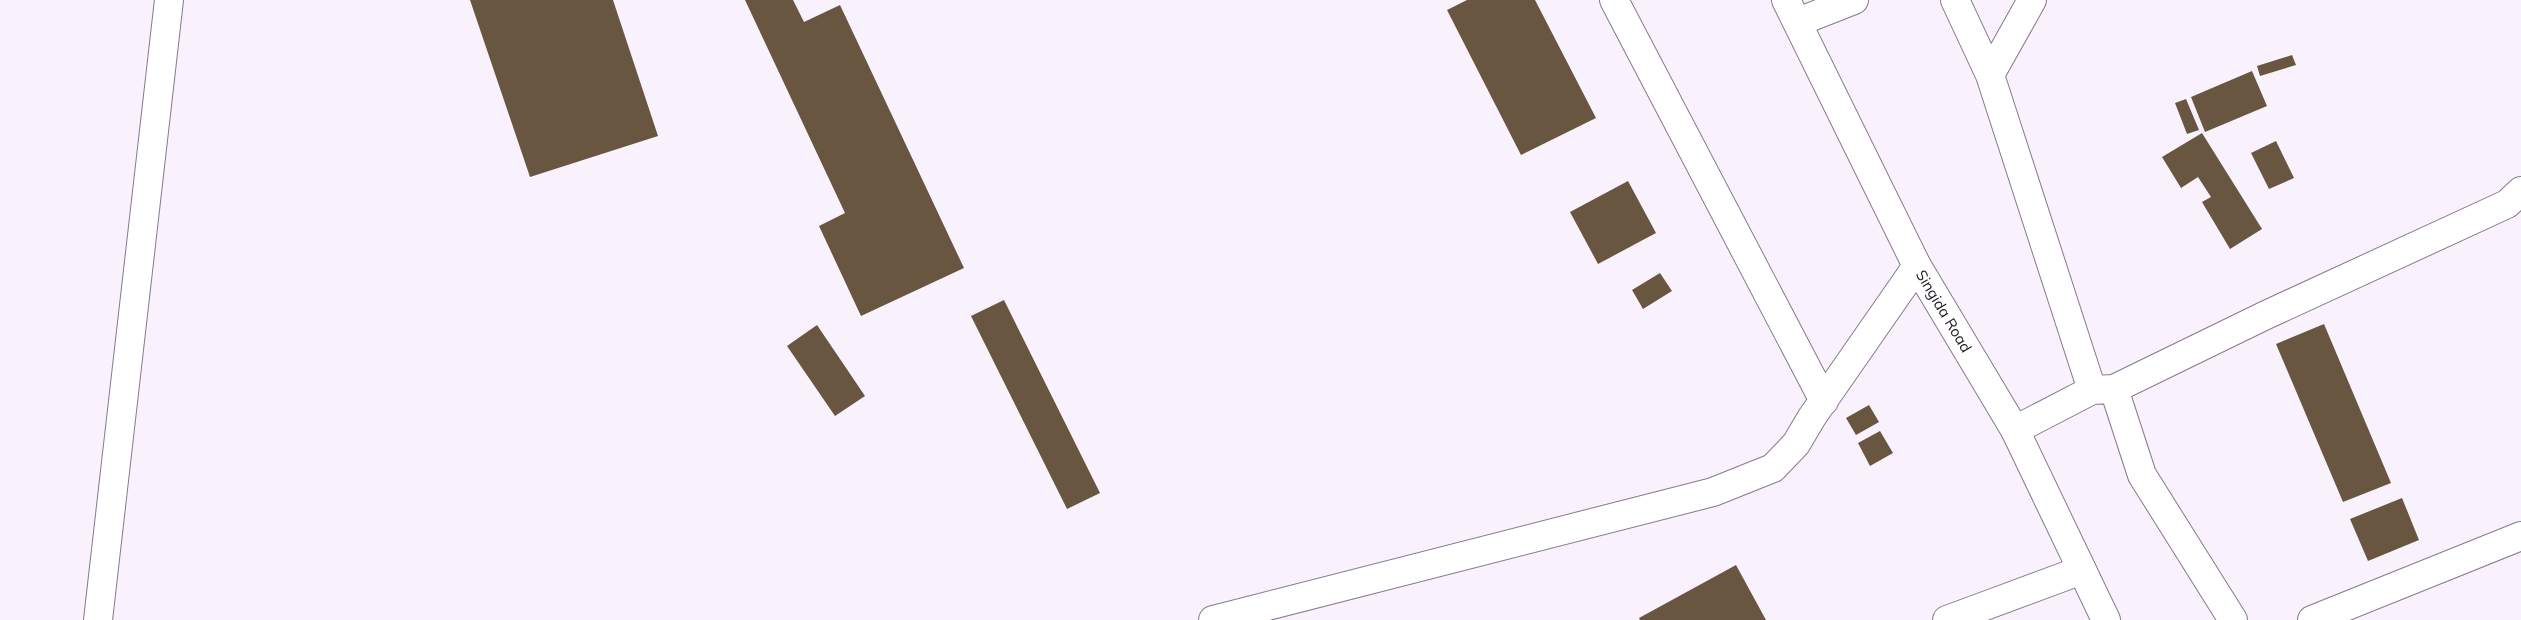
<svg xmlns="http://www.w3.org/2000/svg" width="2521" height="620" viewBox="0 0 2521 620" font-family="Mulish,sans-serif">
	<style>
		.building { fill: #685640 }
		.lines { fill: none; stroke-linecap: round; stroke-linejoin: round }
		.minor-casing { stroke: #877890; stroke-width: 30 }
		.highway-casing { stroke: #877890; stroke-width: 30 }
		.minor { stroke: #fff; stroke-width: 28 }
		.highway { stroke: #fff; stroke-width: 28 }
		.labels { text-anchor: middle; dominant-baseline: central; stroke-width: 5; stroke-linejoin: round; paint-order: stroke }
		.street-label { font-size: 15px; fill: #1c151f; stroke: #fff }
	</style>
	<rect width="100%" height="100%" fill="#f9f2fd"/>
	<!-- building -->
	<path class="building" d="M470 0H613L658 136 530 177Z
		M745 0H793L804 22 840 5 964 268 861 316 819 226 845 213Z
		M1467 0H1535L1596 118 1521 155 1447 10Z
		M2292 55 2296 65 2260 76 2257 66Z
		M2252 71 2267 106 2205 132 2191 97Z
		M2186 99 2199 130 2187 134 2175 103Z
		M2202 133 2262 229 2230 249 2202 202 2211 197 2198 177 2181 188 2162 157Z
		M2276 141 2294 178 2269 189 2251 153Z
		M1628 181 1656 233 1598 264 1570 212Z
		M1660 273 1672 291 1643 309 1632 290Z
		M1004 300 1100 493 1067 509 971 316Z
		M2324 324 2391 483 2343 502 2276 344Z
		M817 325 865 396 835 416 787 346Z
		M1869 405 1879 422 1856 435 1846 418Z
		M1880 431 1893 453 1870 466 1858 443Z
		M2402 498 2419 540 2368 561 2350 519Z
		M1736 565 1766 620H1640L1639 618Z"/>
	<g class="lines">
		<!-- minor casing -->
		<g class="minor-casing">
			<path id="minor" d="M1614 0 1824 401
				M1955 0 1990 75 2092 390
				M1798 22 1854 0
				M1990 75 2032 0
				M2114 389 2142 475 2233 620
				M2015 430 2092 390 2114 389 2266 315 2507 204 2521 191
				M98 620 169 0
				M1213 620 1713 492 1773 468 1796 444 1812 417 1917 266
				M1947 620 2082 570
				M2312 620 2521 536"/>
		</g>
		<!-- highway casing -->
		<g class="highway-casing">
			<path id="highway" d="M1786 0 1917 266 2015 430 2106 620"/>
		</g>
		<!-- minor -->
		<use href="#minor" class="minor"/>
		<!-- highway -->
		<use href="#highway" class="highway"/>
	</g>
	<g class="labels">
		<!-- street labels -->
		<g class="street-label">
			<text transform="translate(1944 311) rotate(59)">Singida Road</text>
		</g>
	</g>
</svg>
